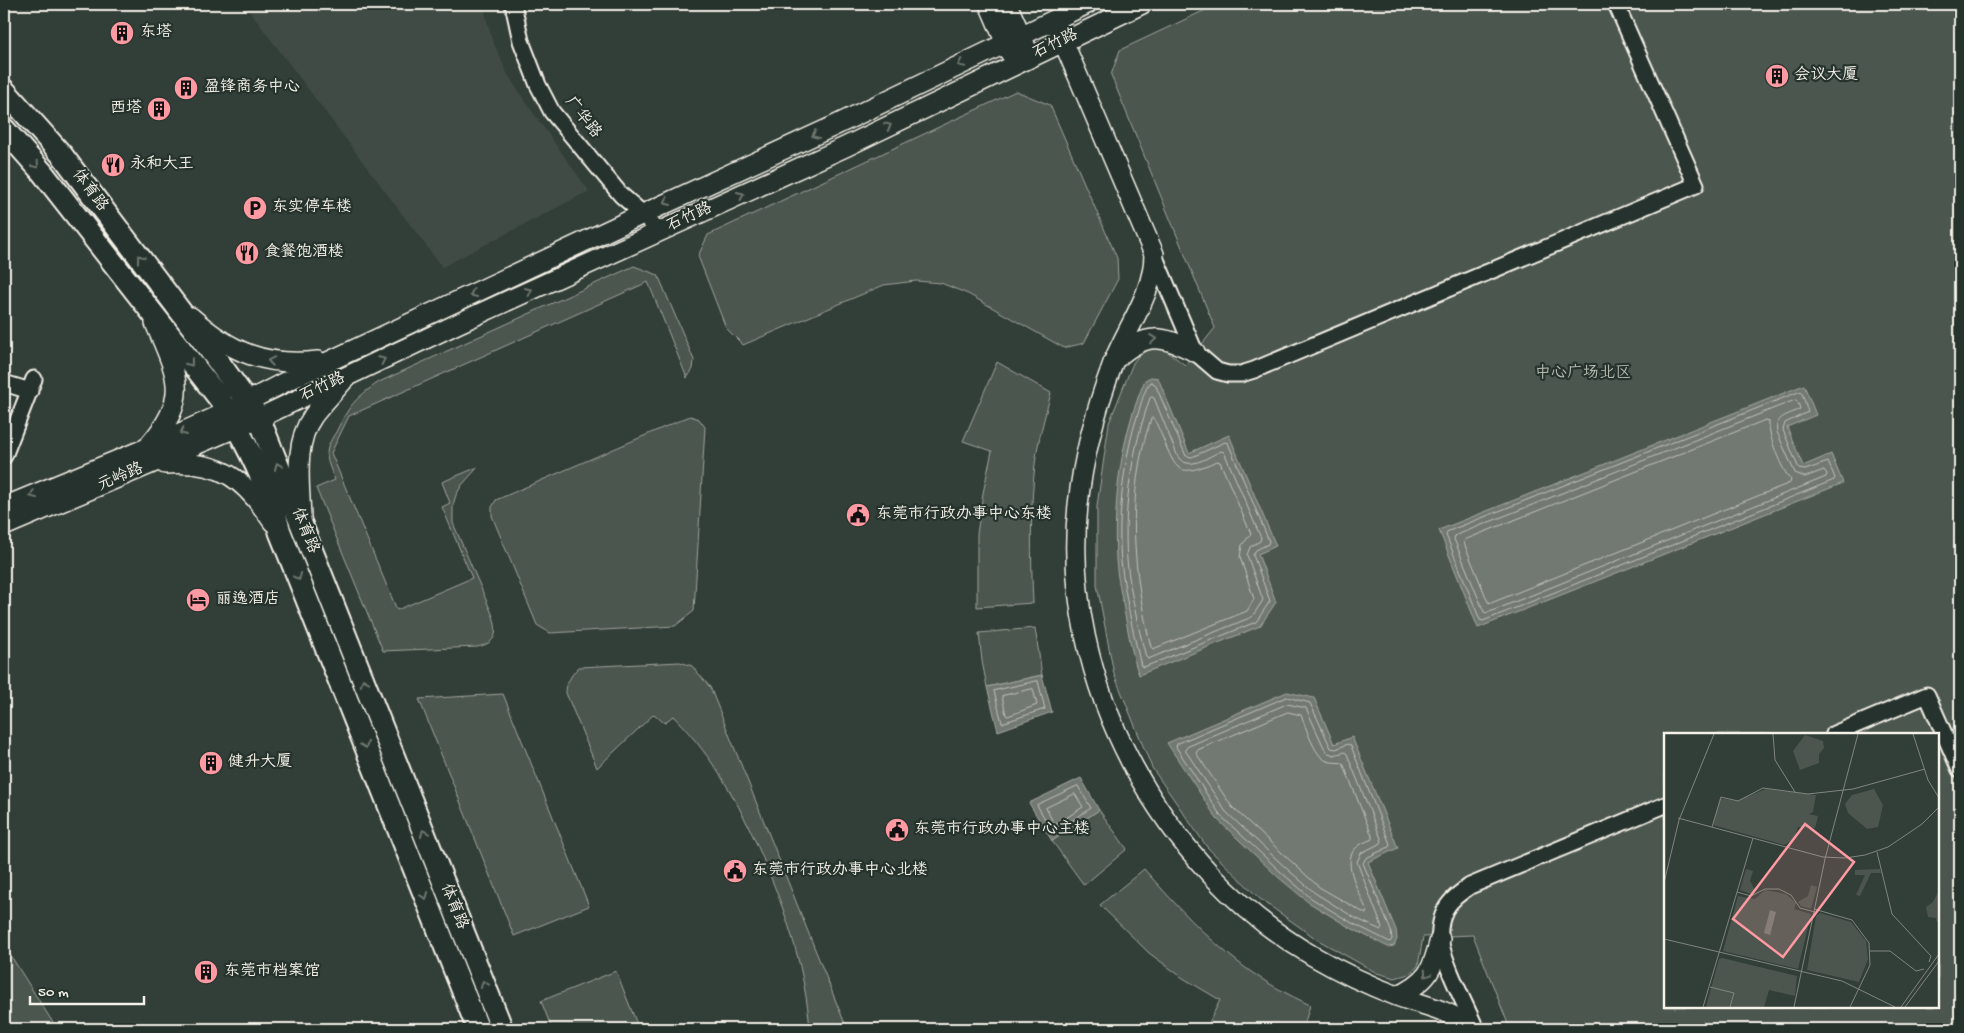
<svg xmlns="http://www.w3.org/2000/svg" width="1964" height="1033" viewBox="0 0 1964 1033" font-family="'Gochi Hand','LXGW WenKai TC',sans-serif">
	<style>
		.built { fill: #404b44 }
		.green { fill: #4c564f; stroke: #a0a49c; fill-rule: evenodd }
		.water { fill: #727972; stroke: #a6a9a1 }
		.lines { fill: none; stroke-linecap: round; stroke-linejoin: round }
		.shore { stroke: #c0c1b9; stroke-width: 1 }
		.minor-casing { stroke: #f4f1e8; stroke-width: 19 }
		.tertiary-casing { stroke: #f4f1e8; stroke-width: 22 }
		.secondary-casing { stroke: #f4f1e8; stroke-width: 25 }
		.minor { stroke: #26332d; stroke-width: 15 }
		.tertiary { stroke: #26332d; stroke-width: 19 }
		.secondary { stroke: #26332d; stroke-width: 21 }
		.oneway { stroke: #6e766e }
		.labels { text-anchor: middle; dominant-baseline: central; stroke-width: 4.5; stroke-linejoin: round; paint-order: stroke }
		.poi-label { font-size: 16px; fill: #f4f1e8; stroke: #26332d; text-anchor: start }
		.street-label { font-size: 16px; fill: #f4f1e8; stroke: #26332d }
		.park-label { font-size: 16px; fill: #b9bbb2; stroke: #26332d }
		.inset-road { fill: none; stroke: #80867e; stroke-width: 1 }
		.view { fill: #ff9aa2; fill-opacity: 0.15; stroke: #ff9aa2; stroke-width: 2.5 }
		.inset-edge { fill: none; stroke: #f4f1e8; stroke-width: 2.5 }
	</style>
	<rect width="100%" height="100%" fill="#323e38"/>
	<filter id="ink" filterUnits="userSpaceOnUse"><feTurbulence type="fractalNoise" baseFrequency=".02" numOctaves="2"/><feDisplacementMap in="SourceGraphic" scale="10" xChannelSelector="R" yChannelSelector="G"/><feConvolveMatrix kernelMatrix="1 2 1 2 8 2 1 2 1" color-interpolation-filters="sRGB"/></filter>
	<g filter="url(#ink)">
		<!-- built -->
		<path class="built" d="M244 4H483L492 39 507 73 527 104 589 191 442 267Z"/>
		<!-- green -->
		<path class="green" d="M1218 4H1960V1029H1510L1473 935 1423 937 1418 966 1409 974 1395 978 1377 973 1318 940 1260 899 1207 847 1152 768 1114 674 1097 585V506L1109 423 1133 363 1142 351 1153 347 1164 349 1185 365 1215 328 1111 75 1120 50ZM1665 734H1938V1007H1665Z
			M1016 91 1050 105 1117 258 1118 279 1084 343 1064 348 968 294 941 283 916 281 884 285 743 345 726 328 698 256 708 235Z
			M634 266 658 275 694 360 693 369 687 378 648 282 349 416 331 453 397 610 472 578 442 507 450 503 442 482 478 467 462 485 456 495 453 505V523L493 616C498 633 497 643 477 647L383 651 316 488 335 480C332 472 327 463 327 454 327 446 332 438 336 432 349 406 354 399 379 382Z
			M997 362 1051 393C1045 416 1038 440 1035 464 1030 510 1031 556 1033 603L977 607V534L983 493 992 451 963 441Z
			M690 416 699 419 705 427 694 611 675 626 550 633 537 625 492 516V507L496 500Z
			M1035 628 1042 675 987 687 982 661 979 633Z
			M680 662 692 666 710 687 847 1029H810C805 971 789 921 767 868 744 812 716 759 673 716L664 723 654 714 597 768 566 693C566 683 571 675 579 667Z
			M503 694 589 906 514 936 419 699Z
			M1099 810 1127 849 1084 885 1052 841Z
			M1144 869C1175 904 1206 938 1243 966 1264 982 1287 994 1310 1005L1303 1029H1216L1208 1025 1220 1000 1183 978 1149 953 1100 905Z
			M4 945 57 1029H4Z
			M616 971 639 1029H552L541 1001Z"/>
		<!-- water -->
		<path class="water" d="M1151 377 1158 378 1189 453 1229 435 1276 546 1258 554 1276 602 1260 626 1139 675C1132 656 1129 635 1125 615 1122 597 1117 578 1116 559 1113 498 1121 436 1145 380Z
			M1804 385 1816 415 1787 427 1803 466 1831 454 1843 483 1478 628 1439 530Z
			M1042 675 1052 712 998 731 987 687Z
			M1287 692 1314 698 1334 744 1352 737 1398 848 1368 862 1396 930 1397 939 1394 946 1388 947 1349 927 1308 902 1278 877 1217 819 1167 743Z
			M1081 778 1099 810 1052 841 1029 803Z"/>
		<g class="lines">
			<!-- shore -->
			<path class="shore" d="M1151 382 1155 384 1186 456 1192 457 1225 442 1228 443 1269 541 1268 544 1256 550 1253 555 1270 601 1256 622 1144 667 1141 666C1133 631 1125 596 1121 561 1117 517 1124 455 1138 414 1141 404 1144 389 1151 382Z
				M1799 392 1802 393 1808 412 1785 423 1783 430 1799 469 1805 470 1828 462 1835 478 1834 480 1483 621 1480 620 1446 535 1447 532Z
				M1152 397 1154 398 1178 457C1189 472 1209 456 1221 451L1224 452 1261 538 1260 541 1250 547 1247 555 1263 600 1252 617 1148 659 1146 657C1138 626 1130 592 1127 560 1123 505 1132 450 1150 398Z
				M1796 400 1798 402 1800 409C1789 415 1774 416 1777 432L1795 473 1805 477 1824 470 1827 474 1826 477 1487 613 1484 612 1454 539 1455 536Z
				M1153 418C1157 423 1159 430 1162 436 1177 473 1178 478 1217 461L1220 462 1251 534 1242 545 1240 557 1254 599 1247 611 1153 649 1151 647C1133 574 1125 492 1151 419Z
				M1766 420 1769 421C1768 436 1781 469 1791 480L1790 483 1491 603 1488 602 1464 543 1465 540Z
				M1038 681 1045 709 1002 723 994 691Z
				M1033 689 1037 705 1008 716 1006 715 1002 696Z
				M1287 697 1310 703 1331 748 1336 749 1348 744 1351 746 1390 844 1389 847 1366 858 1363 863 1391 931 1392 939 1390 942 1352 923 1311 898 1282 873 1221 816 1176 747 1177 744Z
				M1287 704 1306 708 1326 752 1334 755 1345 752 1347 754 1382 841 1381 843 1361 853 1357 862 1382 927 1381 930 1355 918 1315 893 1286 868 1226 812 1185 750 1187 747Z
				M1288 712 1301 715C1306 727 1314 756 1327 761 1332 763 1338 762 1343 763L1372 836V839C1366 842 1359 844 1355 849 1341 863 1361 895 1367 911L1366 914 1319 887 1232 807 1196 753 1198 750Z
				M1078 786 1091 808 1053 833 1037 805Z
				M1075 794 1083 807 1057 824H1054L1046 808Z"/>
			<!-- minor casing -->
			<g class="minor-casing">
				<path id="minor" d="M513 4 521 41 538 85 552 112 621 195 643 214 659 232
					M1154 255 1195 352 1217 371 1228 374H1241L1254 370 1696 185 1616 4
					M4 383 30 391
					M4 456 34 379
					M1834 734 1927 695 1960 770
					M1476 1029C1465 1004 1445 966 1440 940 1439 930 1441 919 1445 910 1451 899 1460 893 1470 886L1665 805"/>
			</g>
			<!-- tertiary casing -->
			<g class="tertiary-casing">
				<path id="tertiary" d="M989 4 1010 53
					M1007 4 1026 47
					M1054 20 1154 254C1154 293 1127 327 1113 363 1096 409 1083 456 1078 505 1059 680 1162 869 1313 956 1339 971 1368 985 1397 996 1424 1006 1450 1009 1472 1029
					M191 317C230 352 265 367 318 361
					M1117 358C1146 332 1162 335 1195 352
					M150 444C191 397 177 375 155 323
					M165 464C220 460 243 477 273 522
					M4 507 147 448 227 412 285 382 643 214 834 126 1087 4
					M301 518C300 486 293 444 313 416 322 404 333 393 343 381
					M4 526 259 418 459 323 845 147 1142 4
					M1397 996C1428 981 1432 972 1440 939"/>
			</g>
			<!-- secondary casing -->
			<g class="secondary-casing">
				<path id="secondary" d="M4 90 62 155 215 357 259 418 502 1029
					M4 129 42 172 219 398C245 439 268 485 280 532L478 1029"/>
			</g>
			<!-- minor -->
			<use href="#minor" class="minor"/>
			<!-- tertiary -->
			<use href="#tertiary" class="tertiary"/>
			<!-- secondary -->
			<use href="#secondary" class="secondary"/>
		</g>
		<!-- one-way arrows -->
		<defs><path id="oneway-chevron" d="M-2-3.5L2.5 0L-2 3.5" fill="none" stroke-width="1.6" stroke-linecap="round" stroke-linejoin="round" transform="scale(1.25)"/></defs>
		<g class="oneway">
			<use href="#oneway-chevron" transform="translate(961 64) rotate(154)"/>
			<use href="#oneway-chevron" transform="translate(888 126) rotate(-26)"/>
			<use href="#oneway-chevron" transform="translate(815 135) rotate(155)"/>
			<use href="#oneway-chevron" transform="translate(36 165) rotate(49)"/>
			<use href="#oneway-chevron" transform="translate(741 195) rotate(-25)"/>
			<use href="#oneway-chevron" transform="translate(667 202) rotate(156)"/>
			<use href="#oneway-chevron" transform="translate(140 258) rotate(-127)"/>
			<use href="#oneway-chevron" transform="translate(529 291) rotate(-24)"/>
			<use href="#oneway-chevron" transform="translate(473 294) rotate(155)"/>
			<use href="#oneway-chevron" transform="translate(1153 339) rotate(-6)"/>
			<use href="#oneway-chevron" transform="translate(382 360) rotate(-25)"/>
			<use href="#oneway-chevron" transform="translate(271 361) rotate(-170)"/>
			<use href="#oneway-chevron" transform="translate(190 363) rotate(52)"/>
			<use href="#oneway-chevron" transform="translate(183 432) rotate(156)"/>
			<use href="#oneway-chevron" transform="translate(278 466) rotate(-112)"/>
			<use href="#oneway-chevron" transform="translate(33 495) rotate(158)"/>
			<use href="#oneway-chevron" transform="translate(298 577) rotate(68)"/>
			<use href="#oneway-chevron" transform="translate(364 682) rotate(-112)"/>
			<use href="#oneway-chevron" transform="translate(365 745) rotate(68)"/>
			<use href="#oneway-chevron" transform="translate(424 833) rotate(-112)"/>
			<use href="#oneway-chevron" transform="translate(425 896) rotate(68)"/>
			<use href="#oneway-chevron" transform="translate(1427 974) rotate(124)"/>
			<use href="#oneway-chevron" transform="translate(484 984) rotate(-112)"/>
		</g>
	</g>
	<!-- icons -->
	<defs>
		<g id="building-disc" transform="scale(1.25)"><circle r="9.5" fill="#ff9aa2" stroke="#26332d"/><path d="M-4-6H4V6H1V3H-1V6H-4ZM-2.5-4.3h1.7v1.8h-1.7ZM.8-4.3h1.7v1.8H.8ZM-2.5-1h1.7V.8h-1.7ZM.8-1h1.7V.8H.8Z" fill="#111"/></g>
		<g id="restaurant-disc" transform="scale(1.25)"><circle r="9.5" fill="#ff9aa2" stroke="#26332d"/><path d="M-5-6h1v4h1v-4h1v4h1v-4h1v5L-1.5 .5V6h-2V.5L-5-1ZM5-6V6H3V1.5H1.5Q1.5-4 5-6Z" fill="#111"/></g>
		<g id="parking-disc" transform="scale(1.25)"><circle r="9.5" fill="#ff9aa2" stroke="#26332d"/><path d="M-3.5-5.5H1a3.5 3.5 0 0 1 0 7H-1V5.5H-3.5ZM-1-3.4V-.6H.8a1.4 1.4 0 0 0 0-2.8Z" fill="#111"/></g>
		<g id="civic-disc" transform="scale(1.25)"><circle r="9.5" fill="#ff9aa2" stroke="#26332d"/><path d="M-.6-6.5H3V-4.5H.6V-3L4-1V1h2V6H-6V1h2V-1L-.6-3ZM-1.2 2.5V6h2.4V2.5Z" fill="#111"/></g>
		<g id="hotel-disc" transform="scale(1.25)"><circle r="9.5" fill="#ff9aa2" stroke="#26332d"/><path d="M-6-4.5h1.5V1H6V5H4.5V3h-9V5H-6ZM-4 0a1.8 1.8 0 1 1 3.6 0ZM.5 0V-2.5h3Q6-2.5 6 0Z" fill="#111"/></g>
	</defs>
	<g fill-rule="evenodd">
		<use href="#building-disc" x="122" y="33"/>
		<use href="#building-disc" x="1777" y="76"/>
		<use href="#building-disc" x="186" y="88"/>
		<use href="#building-disc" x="159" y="109"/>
		<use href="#restaurant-disc" x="113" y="165"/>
		<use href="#parking-disc" x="255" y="208"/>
		<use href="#restaurant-disc" x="247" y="253"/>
		<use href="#civic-disc" x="858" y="515"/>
		<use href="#hotel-disc" x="198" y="600"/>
		<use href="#building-disc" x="211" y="763"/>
		<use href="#civic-disc" x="897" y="830"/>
		<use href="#civic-disc" x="735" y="871"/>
		<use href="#building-disc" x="206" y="972"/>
	</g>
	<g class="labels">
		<!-- poi labels -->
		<g class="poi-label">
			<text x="140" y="33">东塔</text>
			<text x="1794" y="76">会议大厦</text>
			<text x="204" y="88">盈锋商务中心</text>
			<text x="142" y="109" text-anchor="end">西塔</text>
			<text x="130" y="165">永和大王</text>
			<text x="272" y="208">东实停车楼</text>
			<text x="264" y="253">食餐饱酒楼</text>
			<text x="876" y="515">东莞市行政办事中心东楼</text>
			<text x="216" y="600">丽逸酒店</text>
			<text x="228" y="763">健升大厦</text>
			<text x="914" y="830">东莞市行政办事中心主楼</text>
			<text x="752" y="871">东莞市行政办事中心北楼</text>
			<text x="224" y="972">东莞市档案馆</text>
		</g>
		<!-- street labels -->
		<g class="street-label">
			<text transform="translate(1056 45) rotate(-26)">石竹路</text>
			<text transform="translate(582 118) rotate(52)">广华路</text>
			<text transform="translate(89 191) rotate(53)">体育路</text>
			<text transform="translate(690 218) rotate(-25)">石竹路</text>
			<text transform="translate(323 388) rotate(-25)">石竹路</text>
			<text transform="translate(121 478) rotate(-23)">元岭路</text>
			<text transform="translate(304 531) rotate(68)">体育路</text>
			<text transform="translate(453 907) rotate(68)">体育路</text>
		</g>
		<!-- park labels -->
		<g class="park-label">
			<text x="1583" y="374">中心广场北区</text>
		</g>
	</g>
	<!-- overview -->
	<g transform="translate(1664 733)">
		<rect width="275" height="275" fill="#323e38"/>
		<path d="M141 2 159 8 160 15 155 21V30L136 37 129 18ZM102 56 152 62 149 79 145 81 154 83 151 95 134 94 130 106 120 112 49 92 56 65 72 68ZM210 56 219 72 214 94 203 96 184 80 181 71 188 62ZM82 136 89 138 86 148 91 157 87 161 76 157ZM216 136 217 140H207L196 163 192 162 201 142H191V137ZM147 152 153 154 147 176 137 173 134 169 144 163ZM101 157 122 161 132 170 130 176 147 181 134 236 59 218 74 163 91 166ZM275 157V189H273L272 185 264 184 262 174 269 169ZM156 180 187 189 202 208 204 226 195 249 143 237 152 183ZM58 225 133 243 131 263 105 257 100 274H42L55 226Z" fill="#4c564f"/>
		<path d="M106 177 112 179 106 202 100 200Z" fill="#727972"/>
		<path class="inset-road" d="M109 1 111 27 131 59M249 1 264 47 275 65M14 85 159 124 181 125 201 122 224 114 258 91 275 74M48 94 57 64 74 68 99 55 144 61 189 56 261 36M213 119 228 181 267 223 265 229M0 150 15 87 50 1M73 159 87 163 101 156H115L127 162 136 175 151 179M150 176 188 187 205 210 206 232 186 274M0 206 178 248 231 274M206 218H226L252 238 260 236M46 254 70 260 66 274M39 274 89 105M130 274 161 126 194 1M237 274 275 221M241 274 275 228"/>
		<path class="view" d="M141 91 190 129 119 224 69 186Z"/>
		<rect width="275" height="275" class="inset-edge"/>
	</g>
	<!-- margin -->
	<rect width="1964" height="1033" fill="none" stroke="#26332d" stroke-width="20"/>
	<rect x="10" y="10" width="1944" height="1013" fill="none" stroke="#f4f1e8" stroke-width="2" filter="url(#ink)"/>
	<!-- scale -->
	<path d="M30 996v8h114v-8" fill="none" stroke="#f4f1e8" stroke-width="2.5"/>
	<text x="38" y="996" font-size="15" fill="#f4f1e8" stroke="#26332d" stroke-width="4" paint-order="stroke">50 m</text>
</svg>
